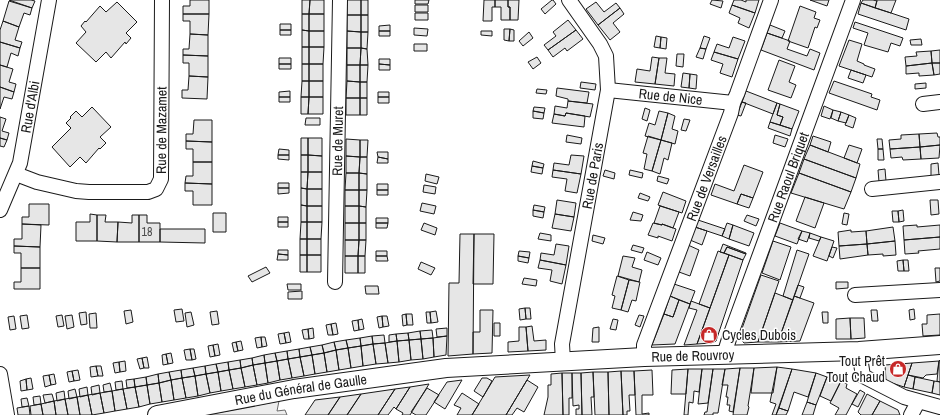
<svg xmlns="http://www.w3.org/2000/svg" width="940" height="415" viewBox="0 0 940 415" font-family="'Archivo Narrow',sans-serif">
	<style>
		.green { fill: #ededed; stroke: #6a6a6a }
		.building { fill: #e6e6e6; stroke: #1a1a1a }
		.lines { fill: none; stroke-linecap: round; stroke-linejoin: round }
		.minor-casing { stroke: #1a1a1a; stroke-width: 16 }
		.tertiary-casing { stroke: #1a1a1a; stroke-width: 20 }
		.minor { stroke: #fff; stroke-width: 14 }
		.tertiary { stroke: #fff; stroke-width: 18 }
		.labels { text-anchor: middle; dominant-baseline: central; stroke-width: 3; stroke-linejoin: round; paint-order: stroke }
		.number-label { font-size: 12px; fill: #4d4d4d }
		.street-label { font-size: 14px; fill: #1a1a1a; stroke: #fff }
		.poi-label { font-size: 14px; fill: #1a1a1a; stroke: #fff; text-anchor: start }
	</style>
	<rect width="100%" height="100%" fill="#fff"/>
	<!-- green -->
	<path class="green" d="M279 401 277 411 285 410 287 415H206Z"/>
	<!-- building -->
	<path class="building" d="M9 0H31L35 1 32 8Z
		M190 0H209V14H183V6H190Z
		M302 0H310L309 14H302Z
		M310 0H324V14H309Z
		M347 0H361V15H347Z
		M361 0H368V15H361Z
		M415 0H429L428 4H415Z
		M484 0H495V7H492V21H483Z
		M495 0H508V7H510V20H501V7H495Z
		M508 0H519L518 20H510V7H508Z
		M552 0H553L556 4 545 14 541 9Z
		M712 0 723 1 721 8 710 4Z
		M734 0H741L746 2V0H759L755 13 732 5Z
		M810 0H829L827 6Z
		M863 0H873L877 1 875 8 861 3Z
		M877 0H896L891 13 875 8Z
		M9 1 32 8 30 15 24 13 19 27 3 21Z
		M117 2 137 22 126 33 131 38 126 44 125 42 111 58 106 52 96 62 76 43 86 32 81 26 85 21 86 22 100 6 106 12Z
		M596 2 604 12 616 3 620 8 598 25 586 9Z
		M861 3 909 19 906 30 858 14Z
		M415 5H428V12H415Z
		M732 5 755 13 749 28 738 23 740 18 729 13Z
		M800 6 816 12 814 18 820 20 817 28 815 27 808 48 788 41Z
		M620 8 624 14 613 23 620 32 610 40 598 25Z
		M415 13H428V20H415Z
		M183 14H209L208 35 190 34V21H183Z
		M302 14H309V31L302 30Z
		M309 14H324V31H309Z
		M347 15H361V32L347 31Z
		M361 15H368V32H361Z
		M568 20 576 30 548 50 544 45 556 36 553 32Z
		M3 21 19 27 15 40 22 42 20 48 0 42V30Z
		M855 22 903 38 900 46 891 43 888 52 864 45 868 33 853 28Z
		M280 24H291V30H280Z
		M390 25V31H379V26Z
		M770 25 785 31 782 38 767 33Z
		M414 28 428 29 427 36 414 35Z
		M504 29H510L509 41 504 40Z
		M510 29 514 30V41H509Z
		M280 30H291V35H280Z
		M302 30 309 31V47H302Z
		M576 30 583 39 567 51 565 48 553 57 548 50Z
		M309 31H324V47H309Z
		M347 31 361 32V48H347Z
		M379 31H390V36H379Z
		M481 31H492V36L481 35Z
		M361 32H368L367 49 361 48Z
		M529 32 533 38 523 46 519 41Z
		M767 33 790 41 787 49 807 56 810 49 820 53 814 70 761 50Z
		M190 34 208 35V56L183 55V49H189Z
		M656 36 661 37 660 48 654 47Z
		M704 36 710 38 706 49 700 48Z
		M661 37 667 38 666 49 660 48Z
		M733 37 745 41 738 59 714 52 717 44 729 48Z
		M921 39 922 45H911L910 40Z
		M849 40 862 44 857 61 864 64V65L875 69 872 77 839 66Z
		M0 42 20 48 18 56 11 53 7 67 0 65Z
		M414 44H427V51H414Z
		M302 47H309V64H302Z
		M309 47H324L323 64H309Z
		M347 48H361L360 65H347Z
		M361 48 367 49 368 65H360Z
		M700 48 706 49 703 59 696 57Z
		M940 50V63H932L931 51Z
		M931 51 932 63 906 66 905 57 917 56 916 52Z
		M714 52 738 59 732 77 720 73 723 64 711 60Z
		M677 54H684L683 67 676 66Z
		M183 55 208 56V77L189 76V63H183Z
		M537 57 541 63 533 69 528 62Z
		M652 57 659 58 655 84 635 82 637 69 650 71Z
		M279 58H291V64H279Z
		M659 58H667L665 73 675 74 674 86 655 84Z
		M379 59H390V65L379 64Z
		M779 60 795 66 789 82 796 85 791 98 768 90Z
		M932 63 934 75 919 76V73L906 74V66Z
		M932 63H940V74L934 75Z
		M279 64H291V69H279Z
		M302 64H309V81H302Z
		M309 64H323V81H309Z
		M379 64 390 65V70H379Z
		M0 65 13 69 9 82 16 84 14 92 0 87Z
		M347 65H360V82L347 81Z
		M360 65H368L367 82H360Z
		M851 70 866 75 863 83 848 78Z
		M683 73 690 74 689 88 681 87Z
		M690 74 697 75 696 89 689 88Z
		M189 76 208 77 207 99 182 98V90H188Z
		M302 81H309V97H301Z
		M309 81H323V97H309Z
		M347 81 360 82V98H346Z
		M834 81 872 94 871 97 880 100 877 110 829 93Z
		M360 82H367V98H360Z
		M581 82 596 84 595 90 580 88Z
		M926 83V88L915 89V84Z
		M0 87 14 92 12 99 4 97 0 109Z
		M557 88 589 92 587 103 568 101V99L556 96Z
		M537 89 547 90 546 94 536 93Z
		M290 91V97H279V92Z
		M746 91 777 103 773 114 742 102Z
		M378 92H389V97H378Z
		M279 97H290V102H279Z
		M301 97H309L308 114H301Z
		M309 97H323V114H308Z
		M378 97H389V103H378Z
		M346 98H360V115H346Z
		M360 98H367V115H360Z
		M568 101 593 104 590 117 566 113 565 116 554 114 555 106 567 108Z
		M742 102 746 103 741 116 737 115Z
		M777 103 780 104 777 115 783 117 780 125 770 122Z
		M780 104 799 111 792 129 780 125 783 117 777 115Z
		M824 106 833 110 830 119 821 116Z
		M92 107 111 127 100 137 106 143 100 149 99 148 86 163 80 157 70 167 52 147 71 128 66 123 71 118 70 117 76 111 82 117Z
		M534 107 545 108 544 113 533 111Z
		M645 108 650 110 647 121 642 119Z
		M833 110 841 112 838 121 831 118Z
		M533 111 544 113 543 119 533 118Z
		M659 111 668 113 661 140 645 136 649 123 655 125Z
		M841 112 849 115 846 123 838 121Z
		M566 113 585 116 584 127 552 123 554 114 565 116Z
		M668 113 675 116 672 129 678 131 675 144 661 140Z
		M849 115 856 118 853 128 845 125Z
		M0 117 6 119 2 131 9 133 7 140 0 138Z
		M306 118H320V125H305Z
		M684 119 690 120 686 131 681 130Z
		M194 120H212V142L186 141V134H193Z
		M770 122 792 129 790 136 768 128Z
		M937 133 938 137H940V145L920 147 919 134Z
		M919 134 920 147 890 149 889 140 901 139V135Z
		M567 135 582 138 581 144 566 142Z
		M775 135 788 139 785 147 773 143Z
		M648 136 661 140 652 171 644 169 647 154 643 153Z
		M813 136 831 142 828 152 810 145Z
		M0 138 7 140 4 147 0 146Z
		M301 138H308V155H301Z
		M308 138H322V156L308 155Z
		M346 139 360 140V157L346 156Z
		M877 139H882L883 149H878Z
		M360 140H368L367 157H360Z
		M661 140 672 143 668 160 664 158 660 174 652 171Z
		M186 141 212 142V162H193V149H186Z
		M810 145 860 164 856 178 804 159Z
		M849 145 862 149 857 163 844 158Z
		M940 145 939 158 921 159 920 147Z
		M920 147 921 159 903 160 902 157 891 158 890 149Z
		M279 149 289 150V155H278Z
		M878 149H883L884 160H878Z
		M377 152H388V159L378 157Z
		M278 155H289V160L278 159Z
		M301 155H308V172H301Z
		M308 155 322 156V172H308Z
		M571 155 584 156 581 174 553 170 554 163 569 165Z
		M346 156 360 157 359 173H346Z
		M360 157H367V174L359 173Z
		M378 157 388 159V163H377Z
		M804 159 856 178 851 192 799 173Z
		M533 161 544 164 543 168 532 166Z
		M193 162H212V184L185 183 186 176H193Z
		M938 163 939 175 931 176V164Z
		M744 165 763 172 753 198 741 194 737 204 711 195 715 184 734 191Z
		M532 166 543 168 542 174 531 172Z
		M885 169 886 181 879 182 878 170Z
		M553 170 581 174 577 193 565 191 567 179 552 177Z
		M605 170 615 173 614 179 603 176Z
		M630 170 643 173 642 178 629 175Z
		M301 172H308L307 189 301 188Z
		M308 172H322V189H307Z
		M346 173H359V190H345Z
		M359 173 367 174V190H359Z
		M799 173 851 192 844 209 791 193Z
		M426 174 439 177 437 184 425 181Z
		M658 176 669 179 667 184 657 181Z
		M185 183 212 184V205H193V191H185Z
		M278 183H289V188H278Z
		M377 184H388V190H377Z
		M424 185 436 187 435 194 423 192Z
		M278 188H289V193L278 194Z
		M301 188 307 189V206L301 205Z
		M307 189H322V206H307Z
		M345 190H359V206H345Z
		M359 190H367L366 207 359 206Z
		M377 190H388V195H377Z
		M663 192 686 201 682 213 658 205Z
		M640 193 650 197 648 201 638 198Z
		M741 194 753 198 749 208 737 204Z
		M805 197 824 203 815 228 796 221Z
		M557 200 576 203 574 217 555 214Z
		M930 200H938L939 214 931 215Z
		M422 203 436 206 434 214 420 211Z
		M29 204H49V225L22 224V217H29Z
		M301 205 307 206V222H301Z
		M534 205 545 207 544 212 533 210Z
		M307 206H322V222H307Z
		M345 206H359V223H345Z
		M359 206 366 207V223H359Z
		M660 206 679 212 673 228 662 224V225L654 223Z
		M533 210 544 212 543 218 533 216Z
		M903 210 904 221 899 222 898 211Z
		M892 211H898L899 222H893Z
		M633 212 643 215 641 221 630 220Z
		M213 213H226V232H213Z
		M844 213 849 214 847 225 842 224Z
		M90 214 97 215V241H76V222H90Z
		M555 214 574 217 571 231 552 228Z
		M97 215H106L105 222H118L117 242 97 241Z
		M132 215H139V242H117L118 222 132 223Z
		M139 215H147V223H160V242H139Z
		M747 215 759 219 756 226 744 221Z
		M278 217H288V222H278Z
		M376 218H388V223H376Z
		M698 220 725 229 722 236 695 227Z
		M278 222H288V227H278Z
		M301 222H307V239H300Z
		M307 222H322L321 239H307Z
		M345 223H359V240H345Z
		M359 223H366V240H359Z
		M376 223H388L387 228H376Z
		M424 223 437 228 435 235 421 230Z
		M653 223 662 225V224L676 229 672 241 658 236V238L648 235Z
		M727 223 733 225 729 239 722 236Z
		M780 223 802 231 797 244 775 236Z
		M22 224 41 225 40 247 14 246V239H22Z
		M733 225 754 233 749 246 729 239Z
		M917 225V227L940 225V237L904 240 903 226Z
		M695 227 707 231 702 245 690 240Z
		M893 227 895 241 867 244 866 231Z
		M160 229H205V243L160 242Z
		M851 230V232L866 231 867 244 839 246 838 232Z
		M802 231 810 233 807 242 798 239Z
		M540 233 551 235V241L538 239Z
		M810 233 821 237 819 241 809 238Z
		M460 234H474L473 354 448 356 449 283H459Z
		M474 234H494L493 284H473Z
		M593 235 605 238 603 244 592 241Z
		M821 237 834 241 827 261 813 256Z
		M940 237V249L918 251 919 253 905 254 904 240Z
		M300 239H307V255H300Z
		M307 239H321V255H307Z
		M345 240H359L358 256H345Z
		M359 240H366L365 256H358Z
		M773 241 791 247 780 280 762 273Z
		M895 241 896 255 883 256V254L868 255 867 244Z
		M556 244 569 246 566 265 540 260 541 253 554 255Z
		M723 244 746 253V254L727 247 724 253 720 252Z
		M867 244 868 255 840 259 839 246Z
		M633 245 644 248 642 253 631 250Z
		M688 245 699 250 690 276 679 272Z
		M14 246 40 247V268H21V253H14Z
		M727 247 746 254 743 260 724 253Z
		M832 247 837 248 833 258 829 256Z
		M278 250H288V255L278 254Z
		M797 250 809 254 793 300 783 296Z
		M376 251H387V256H376Z
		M519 251 530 252 529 258 518 256Z
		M718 251 729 255 710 308 699 304Z
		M647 252 661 258 658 265 644 260Z
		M278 254 288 255V260H277Z
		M300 255H307V272H300Z
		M307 255H321V272H307Z
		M729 255 743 260 716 341 711 343 697 344Z
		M345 256H358V273H345Z
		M358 256H365V273H358Z
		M376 256H387L388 261H376Z
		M518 256 529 258 528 263 518 261Z
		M623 256 635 258 632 267 642 270 639 282 618 276Z
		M540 260 566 265 562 284 550 281 552 270 538 268Z
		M903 260 904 271H898L897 261Z
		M903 260H908L909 271H904Z
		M421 262 435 268 431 275 418 269Z
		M266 267 270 273 252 282 248 276Z
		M21 268H40V289H14V282H21Z
		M935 268H940V281L936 282Z
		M761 275 779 281 758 342 744 343 739 337Z
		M617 276 629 280 621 310 612 308 615 296 612 295Z
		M524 278 537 280 536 286 522 284Z
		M629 280 640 282 636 301 632 300 628 312 621 310Z
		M836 282H848V288L836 289Z
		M287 284H301V290H288Z
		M674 284 695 291 690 304 670 296Z
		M798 285 804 287 800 298 794 296Z
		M365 286H378L379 294H366Z
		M302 291V299H288V292Z
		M775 293 793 300 778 342H758Z
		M670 296 679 300 673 317 664 314Z
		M794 296 814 303 800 341 778 342Z
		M679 300 690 304 675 344 652 345 664 314 673 317Z
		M691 301 710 308 697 344 684 345 697 310 689 308Z
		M525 308H530L531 319H526Z
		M525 308 526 319 520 320 519 309Z
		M182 309 184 321 176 322 174 310Z
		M914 309 915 319 910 320 909 310Z
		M131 310 133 322 126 324 124 311Z
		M480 310H493L492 353 473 354V332H480Z
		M871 310H877L878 321H872Z
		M217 311 219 324 212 325 210 312Z
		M436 311 438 322 431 323 430 312Z
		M86 312 87 324 81 325 79 313Z
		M191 312 194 325 187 327 185 313Z
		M426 312H430L431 323H427Z
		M822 312H828V323H823Z
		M96 313 97 328H90L89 314Z
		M406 314H412L413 325H407Z
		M406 314 407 325 403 326 402 315Z
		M940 314V335L923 336 922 324H927V315Z
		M27 315 29 328 22 329 20 316Z
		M62 315 64 326 58 327 56 316Z
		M72 315 74 327 67 329 65 316Z
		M639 315 644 316 640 327 635 325Z
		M14 316 16 329 10 330 8 317Z
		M382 316 383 327 379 328 377 317Z
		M382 316H387L389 326 383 327Z
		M850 318H864L865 338 851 339Z
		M850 318 851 339H836V319Z
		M362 319 364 329 359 330 358 320Z
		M613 319 618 320 616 330 610 329Z
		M358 320 359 330 354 331 352 321Z
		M336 323 338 334 333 335 331 324Z
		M494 323H500V336H494Z
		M331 324 333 335H328L326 325Z
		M532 326 534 341 546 340V350L528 351 526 327Z
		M519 327H526L528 351 508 352V342L519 341Z
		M599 327V342H592L593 328Z
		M313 328 314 338 309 339 308 329Z
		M447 328V336L437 337 436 329Z
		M308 329 309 339H304L302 330Z
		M432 330 433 338 421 339 420 331Z
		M420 331 421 339 409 340 408 333Z
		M289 332 291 342 286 343 284 333Z
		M284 333 286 343 280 344 278 334Z
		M408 333 409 340 397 341 396 334Z
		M396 334 397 341 389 342V335Z
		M384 335 385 343 373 344 372 336Z
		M372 336 373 344 361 346 360 338Z
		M447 336 446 355 434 357 433 338Z
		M261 337 262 347 257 348 255 338Z
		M261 337H265L267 346 262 347Z
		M360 338 361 346 348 348 346 340Z
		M433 338 434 357 423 359 421 339Z
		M421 339 423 359 411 360 409 340Z
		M346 340 348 348 336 350 334 342Z
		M409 340 411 360 399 362 397 341Z
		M241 341 243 350 238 351 236 342Z
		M397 341 399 362 388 363 385 343Z
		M236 342 238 351 234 352 232 343Z
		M334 342 336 350 324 353 322 345Z
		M385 343 388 363 376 364 373 344Z
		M218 344 220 355 215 356 213 345Z
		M373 344 376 364 363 366 361 346Z
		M213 345 215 356 210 357 208 346Z
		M322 345 324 353 312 355 310 347Z
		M361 346 363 366 351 368 348 348Z
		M310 347 312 355 300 357 299 349Z
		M348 348 351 368 339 370 336 350Z
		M190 349 192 360H186L184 350Z
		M190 349H194L196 359 192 360Z
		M299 349 300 357 288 359 287 351Z
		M336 350 339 370 327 372 324 353Z
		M287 351 288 359 277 361 275 353Z
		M171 353 173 363 168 364 166 354Z
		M275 353 277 361 265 363 264 355Z
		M324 353 327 372 315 374 312 355Z
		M166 354 168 364 163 365 162 355Z
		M264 355 265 363 253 365 252 358Z
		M312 355 315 374 304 376 300 357Z
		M147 357 149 368H144L142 358Z
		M300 357 304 376 292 378 288 359Z
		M142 358 144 368 140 369 137 359Z
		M252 358 253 365 241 368 240 360Z
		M288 359 292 378 280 380 277 361Z
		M240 360 241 368 229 370 228 362Z
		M940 360V382L937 381 939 361Z
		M125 361 126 371 120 372 119 362Z
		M277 361 280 380 268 383 265 363Z
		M939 361 937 374 926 375 923 378 908 375 912 363Z
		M119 362 120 372 115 373 113 363Z
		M228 362 229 370 218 372 216 364Z
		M265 363 268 383 257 385 253 365Z
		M912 363 904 387 886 381 885 365Z
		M216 364 218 372 206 374 205 366Z
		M253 365 257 385 245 387 241 368Z
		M96 366H101L103 376H98Z
		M96 366 98 376 91 377 90 367Z
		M205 366 206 374 195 376 193 368Z
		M777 367 792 369 776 415H772L776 404 770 402Z
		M777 367 773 393H751L754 368Z
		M193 368 195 376 182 378 181 370Z
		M241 368 245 387 233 389 229 370Z
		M740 368 733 412 729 411 730 405H727L728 397H726L728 385H722L725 369Z
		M740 368H754L748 406 749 407 747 415H733Z
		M688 369H702L699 392 694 391 693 403 689 402 688 415H684Z
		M688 369 686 394H671L672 370Z
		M702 369H713L708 403 698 404Z
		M713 369H725L718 413H713V415H704L705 412H707Z
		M792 369 816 373 808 397 794 392 788 411 779 408Z
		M78 370 80 380 74 381 72 371Z
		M181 370 182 378 171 380 169 372Z
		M229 370 233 389 221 391 218 372Z
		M652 370 653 395H642V414L649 413V415H636L634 371Z
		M72 371 74 381 69 382 67 372Z
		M621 371 623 415H609L608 372Z
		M621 371H634L635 395H629L630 411H627V415H623Z
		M169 372 171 380 159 383 158 374Z
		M218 372 221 391 210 393 206 374Z
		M593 372 594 397H591L592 415H582L581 373Z
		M593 372H608L609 415H595Z
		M562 373H572V398H569V415H563Z
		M562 373 563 415H544L548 397V385H551V374Z
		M572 373H581L582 415H576V409H579V405L573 406Z
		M816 373 827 377 816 405 807 402Z
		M54 374 56 384 51 385 49 375Z
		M158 374 159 383 147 385 146 377Z
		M206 374 210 393 198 396 195 376Z
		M49 375 51 385 45 387 43 376Z
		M530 375 506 415H472L495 377Z
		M908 375 915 377 913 389 904 387Z
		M195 376 198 396 186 398 182 378Z
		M146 377 147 385 135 387 134 379Z
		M827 377 841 381 831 401 820 396Z
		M915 377 934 381 932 393 913 389Z
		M31 378 33 389 27 390 26 379Z
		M182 378 186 398 174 400 171 380Z
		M482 378H487L492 381 483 397 474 391Z
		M26 379 27 390 21 391 20 381Z
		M134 379 135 387 127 388 126 380Z
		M171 380 174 400 162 402 159 383Z
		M462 380 445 409 434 402 447 382Z
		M527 380 538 387 524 412 517 408 512 415H506Z
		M122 381 123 389 116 390 115 382Z
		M841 381 847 384 846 388 857 394 846 415H835L839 408 830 403Z
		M934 381 940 382V395L932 393Z
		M110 383 112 391 104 392 103 385Z
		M159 383 162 402 150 404 147 385Z
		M429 384 410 415H402L403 413 396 409 410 387Z
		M99 385 100 393 92 395 91 387Z
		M147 385 150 404 139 407 135 387Z
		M87 387 88 395 80 397 79 389Z
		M135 387 139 407 127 409 123 389Z
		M410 387 396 409 394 407 388 415H378L395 389Z
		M427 388 439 395 426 415H416L411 412Z
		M75 389 77 397 69 399 68 391Z
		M123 389 127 409 115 411 112 391Z
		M395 389 378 415H347L361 394Z
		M860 390 865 393 858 407 852 404Z
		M64 391 65 399 57 401 56 393Z
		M112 391 115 411 104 413 100 393Z
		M100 393 104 413 92 415 88 395Z
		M462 393 479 404 472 415H457L461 408 454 405Z
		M52 394 54 401 45 403 43 395Z
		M361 394 347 415H328L340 397Z
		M867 394 880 401 872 415H861L858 412Z
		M88 395 92 415H80L77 397Z
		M40 396 41 404 34 405 33 397Z
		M77 397 80 415H68L65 399Z
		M340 397 328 415H305L315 400Z
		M27 398 29 406 22 407 21 399Z
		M65 399 68 415H56L54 401Z
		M54 401 56 415H43L41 404Z
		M880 401 898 410 900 415H872Z
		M807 402 816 405 813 415H802Z
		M41 404 43 415H31L30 406Z
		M29 406 30 415H18L17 408Z
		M779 408 788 411 786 415H776Z"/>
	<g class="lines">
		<!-- minor casing -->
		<g class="minor-casing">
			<g id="minor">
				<path id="s1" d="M608 90 733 103"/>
				<path d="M923 104 940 102"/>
				<path id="s2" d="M16 174 37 182 76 191 89 192H148L156 189 161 179 162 0"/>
				<path d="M872 189 940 182"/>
				<path id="s3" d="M0 210 20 163 49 0"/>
				<path id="s4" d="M335 282 340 0"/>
				<path d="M855 295 940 290"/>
				<path d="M859 351 863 376 904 397 940 407"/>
				<path id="s5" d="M724 355 729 339 853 0"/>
				<path id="s6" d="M644 357V345L731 113 733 103 737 94 771 0"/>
				<path id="s7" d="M563 361 562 344 608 90 606 56 600 44 569 0"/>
				<path d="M0 374 7 415"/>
				<path d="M911 415 918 402"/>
			</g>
		</g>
		<!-- tertiary casing -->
		<g class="tertiary-casing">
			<g id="tertiary">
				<path id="s8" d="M157 415 294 389 446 368 644 357 859 351 940 345"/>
			</g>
		</g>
		<!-- minor -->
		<use href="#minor" class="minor"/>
		<!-- tertiary -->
		<use href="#tertiary" class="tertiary"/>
	</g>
	<!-- icons -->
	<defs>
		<g id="shop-disc" transform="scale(0.9)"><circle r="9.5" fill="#c62828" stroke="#fff"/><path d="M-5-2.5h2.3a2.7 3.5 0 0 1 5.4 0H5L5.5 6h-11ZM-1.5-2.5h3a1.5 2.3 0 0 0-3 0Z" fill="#fff"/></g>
	</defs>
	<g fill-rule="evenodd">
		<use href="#shop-disc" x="709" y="335"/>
		<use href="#shop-disc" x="898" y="369"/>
	</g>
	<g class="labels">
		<!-- number labels -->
		<g class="number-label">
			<text x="147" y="232">18</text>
		</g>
		<!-- street labels -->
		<g class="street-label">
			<text stroke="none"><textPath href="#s1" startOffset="63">Rue de Nice</textPath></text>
			<text stroke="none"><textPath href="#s3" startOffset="108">Rue d'Albi</textPath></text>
			<text stroke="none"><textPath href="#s2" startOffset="203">Rue de Mazamet</textPath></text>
			<text stroke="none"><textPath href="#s4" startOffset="141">Rue de Muret</textPath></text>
			<text stroke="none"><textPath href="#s7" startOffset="188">Rue de Paris</textPath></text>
			<text stroke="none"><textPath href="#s5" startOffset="189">Rue Raoul Briquet</textPath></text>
			<text stroke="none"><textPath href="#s6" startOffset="190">Rue de Versailles</textPath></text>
			<text stroke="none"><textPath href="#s8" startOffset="540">Rue de Rouvroy</textPath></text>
			<text stroke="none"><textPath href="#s8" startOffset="146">Rue du Général de Gaulle</textPath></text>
		</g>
		<!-- poi labels -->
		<g class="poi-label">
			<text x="722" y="335">Cycles Dubois</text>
			<text x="885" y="361" text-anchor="end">Tout Prêt<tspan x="885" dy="16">Tout Chaud</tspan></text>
		</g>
	</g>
</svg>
